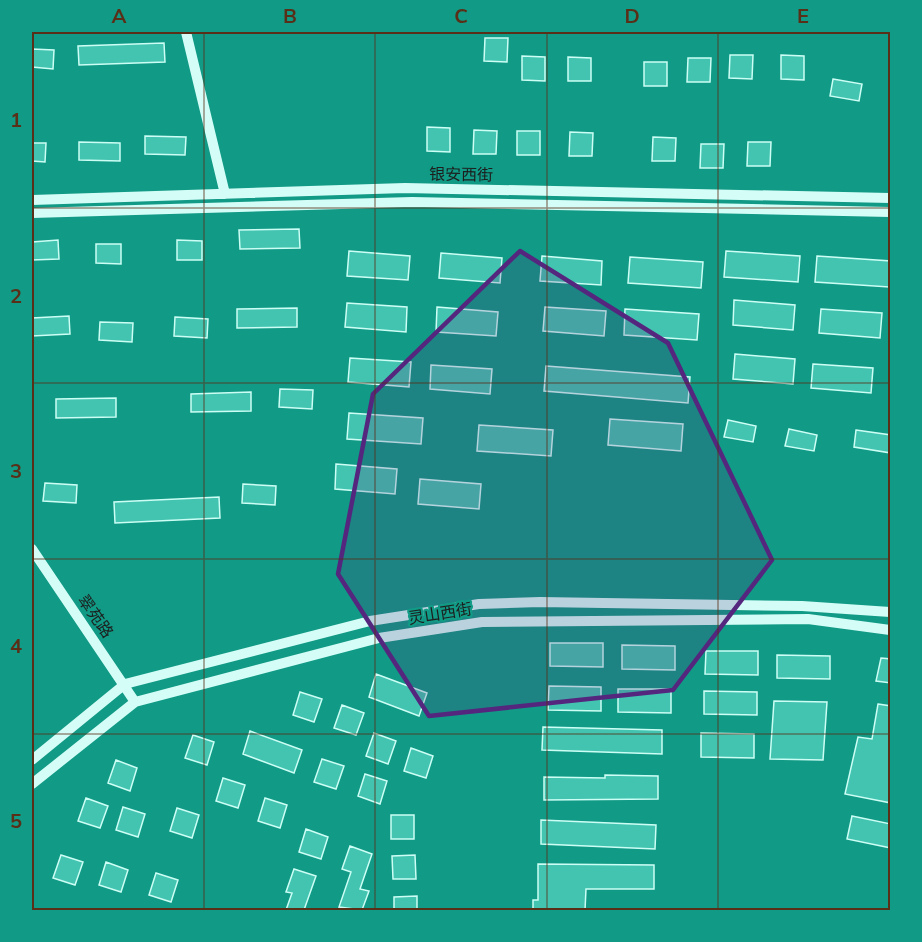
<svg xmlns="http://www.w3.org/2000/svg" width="922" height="942" viewBox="0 0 922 942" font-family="Mulish,'Noto Sans SC',sans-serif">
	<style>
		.building { fill: #43c4b0; stroke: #ccfef5; stroke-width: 1.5 }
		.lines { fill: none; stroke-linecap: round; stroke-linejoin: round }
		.secondary { stroke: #d4fdf7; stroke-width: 10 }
		.marked { fill: #55267e; fill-opacity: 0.2; stroke: #55267e; stroke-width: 4.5; stroke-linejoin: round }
		.grid { fill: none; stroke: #5a2f18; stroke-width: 1.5; stroke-opacity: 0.55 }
		.labels { text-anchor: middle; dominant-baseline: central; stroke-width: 4.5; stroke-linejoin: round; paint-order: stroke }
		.street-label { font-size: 16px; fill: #1d1d1d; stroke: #119a85 }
		.neatline { fill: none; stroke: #5a2f18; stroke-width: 2 }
		.grid-label { font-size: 20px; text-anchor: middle; font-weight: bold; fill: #5a2f18 }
	</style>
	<rect width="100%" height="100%" fill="#119a85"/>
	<!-- building -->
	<path class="building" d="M485 38H508L507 62 484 61Z
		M164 43 165 62 79 65 78 46Z
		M32 49 54 50 53 69 32 67Z
		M730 55H753L752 79 729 78Z
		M781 55 804 56V80L781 79Z
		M522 56 545 57V81L522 80Z
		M568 57 591 58V81H568Z
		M688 58H711L710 82H687Z
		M644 62H667V86H644Z
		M833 79 862 84 859 101 830 96Z
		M427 127 450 128V152L427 151Z
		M474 130 497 131 496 154H473Z
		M517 131H540V155H517Z
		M570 132 593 133 592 156H569Z
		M145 136 186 137 185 155 145 154Z
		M653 137 676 138 675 161H652Z
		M79 142 120 143V161L79 160Z
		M748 142H771L770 166H747Z
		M32 143H46L45 162 32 161Z
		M701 144H724L723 168H700Z
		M299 229 300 248 240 249 239 230Z
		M58 240 59 259 32 260V242Z
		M177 240 202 241V260H177Z
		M96 244H121V264L96 263Z
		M349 251 410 256 408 280 347 276Z
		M726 251 800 256 798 282 724 277Z
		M441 253 502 258 500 283 439 278Z
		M542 256 602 261 601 285 540 281Z
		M817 256 891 261 889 287 815 282Z
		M630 257 703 262 701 288 628 283Z
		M734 300 795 305 793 330 733 325Z
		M347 303 407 307 406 332 345 327Z
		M437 307 498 312 496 336 436 332Z
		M545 307 606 311 604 336 543 331Z
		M297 308V327L237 328V309Z
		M625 309 699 314 697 340 624 335Z
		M821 309 882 313 880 338 819 333Z
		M69 316 70 334 32 336V318Z
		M175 317 208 319 207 338 174 336Z
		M100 322 133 323 132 342 99 340Z
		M735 354 795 359 793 384 733 379Z
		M350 358 411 362 409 387 348 382Z
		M813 364 873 368 871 393 811 388Z
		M431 365 492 369 490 394 430 389Z
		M546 366 690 377 688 403 544 391Z
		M280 389 313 390 312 409 279 407Z
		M251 392V411L191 412V394Z
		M116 398V417L56 418V399Z
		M349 413 423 418 421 444 347 439Z
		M610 419 683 424 681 451 608 445Z
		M728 420 756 426 753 442 724 437Z
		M479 425 553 430 551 456 477 451Z
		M789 429 817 435 814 451 785 446Z
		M856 430 891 435V453L854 447Z
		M336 464 397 469 395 494 335 489Z
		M420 479 481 484 479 509 418 504Z
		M45 483 77 485 76 503 43 501Z
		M243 484 276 486 275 505 242 503Z
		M219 497 220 518 115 523 114 502Z
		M550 643H603V667L550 666Z
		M622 645 675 646V670L622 669Z
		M706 651H758V675L705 674Z
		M777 655 830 656V679L777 678Z
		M881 658 891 659V683L876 681Z
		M376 674 427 693 419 716 369 697Z
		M549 686 601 687V711L548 710Z
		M618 689H671V713L618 712Z
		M704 691 757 692V715L704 714Z
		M300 692 322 699 314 722 293 715Z
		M774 701 827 702 823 760 770 759Z
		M878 704 891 706V803L845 794 858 737 872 739Z
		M342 705 364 713 356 735 334 728Z
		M543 727 662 730V754L542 750Z
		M250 731 302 750 294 773 243 754Z
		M374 733 396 741 388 764 366 756Z
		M701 733 754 734V758L701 757Z
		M193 735 214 742 207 765 185 758Z
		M411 748 433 756 426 778 404 771Z
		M322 759 344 766 336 789 314 782Z
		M116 760 137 768 130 791 108 783Z
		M365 774 387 781 380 804 358 796Z
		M605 775 658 776V799L544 800V777L605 778Z
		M223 778 245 785 238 808 216 801Z
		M86 798 108 806 100 828 78 821Z
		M265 798 287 805 280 828 258 821Z
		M123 807 145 814 138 837 116 830Z
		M177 808 199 815 192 838 170 831Z
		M391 815H414V839H391Z
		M852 816 891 824V848L847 839Z
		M541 820 656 825 655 849 541 844Z
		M306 829 328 837 321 859 299 852Z
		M350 846 372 854 360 889 369 891 362 910 339 907 351 872 342 869Z
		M61 855 83 862 75 885 53 878Z
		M415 855 416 879H393L392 856Z
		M106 862 128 870 121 892 99 885Z
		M538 864 654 865V889H586L585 910H533V900H538Z
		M294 869 316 876 304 910H286L292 893 286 892Z
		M156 873 178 880 171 902 149 895Z
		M417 896V910H394V897Z"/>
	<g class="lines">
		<!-- secondary -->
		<path class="secondary" d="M186 32 225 194
			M32 200 405 188 890 198
			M32 213 412 202 890 212
			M32 549 135 702
			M32 760 125 684 370 621 479 604 540 602 802 606 890 612
			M32 784 135 702 379 638 482 622 808 619 890 630"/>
	</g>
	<!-- marked area -->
	<path class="marked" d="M520 251 668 343 772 560 673 690 429 716 338 574 373 394Z"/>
	<!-- grid -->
	<path class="grid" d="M204 32V910M375 32V910M547 32V910M718 32V910M32 208H890M32 383H890M32 559H890M32 734H890"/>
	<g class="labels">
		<!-- street labels -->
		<g class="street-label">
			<text transform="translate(461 174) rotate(1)">银安西街</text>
			<text transform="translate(440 613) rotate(-9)">灵山西街</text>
			<text transform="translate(96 616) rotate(55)">翠苑路</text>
		</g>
	</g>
	<!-- border -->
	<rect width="922" height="942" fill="none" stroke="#119a85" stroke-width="66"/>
	<rect x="33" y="33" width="856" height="876" class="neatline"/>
	<g class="grid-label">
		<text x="119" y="23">A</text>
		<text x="290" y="23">B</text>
		<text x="461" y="23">C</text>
		<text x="632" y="23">D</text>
		<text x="803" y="23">E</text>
		<text x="16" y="127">1</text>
		<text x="16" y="303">2</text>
		<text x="16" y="478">3</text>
		<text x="16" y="653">4</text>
		<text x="16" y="828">5</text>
	</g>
</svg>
